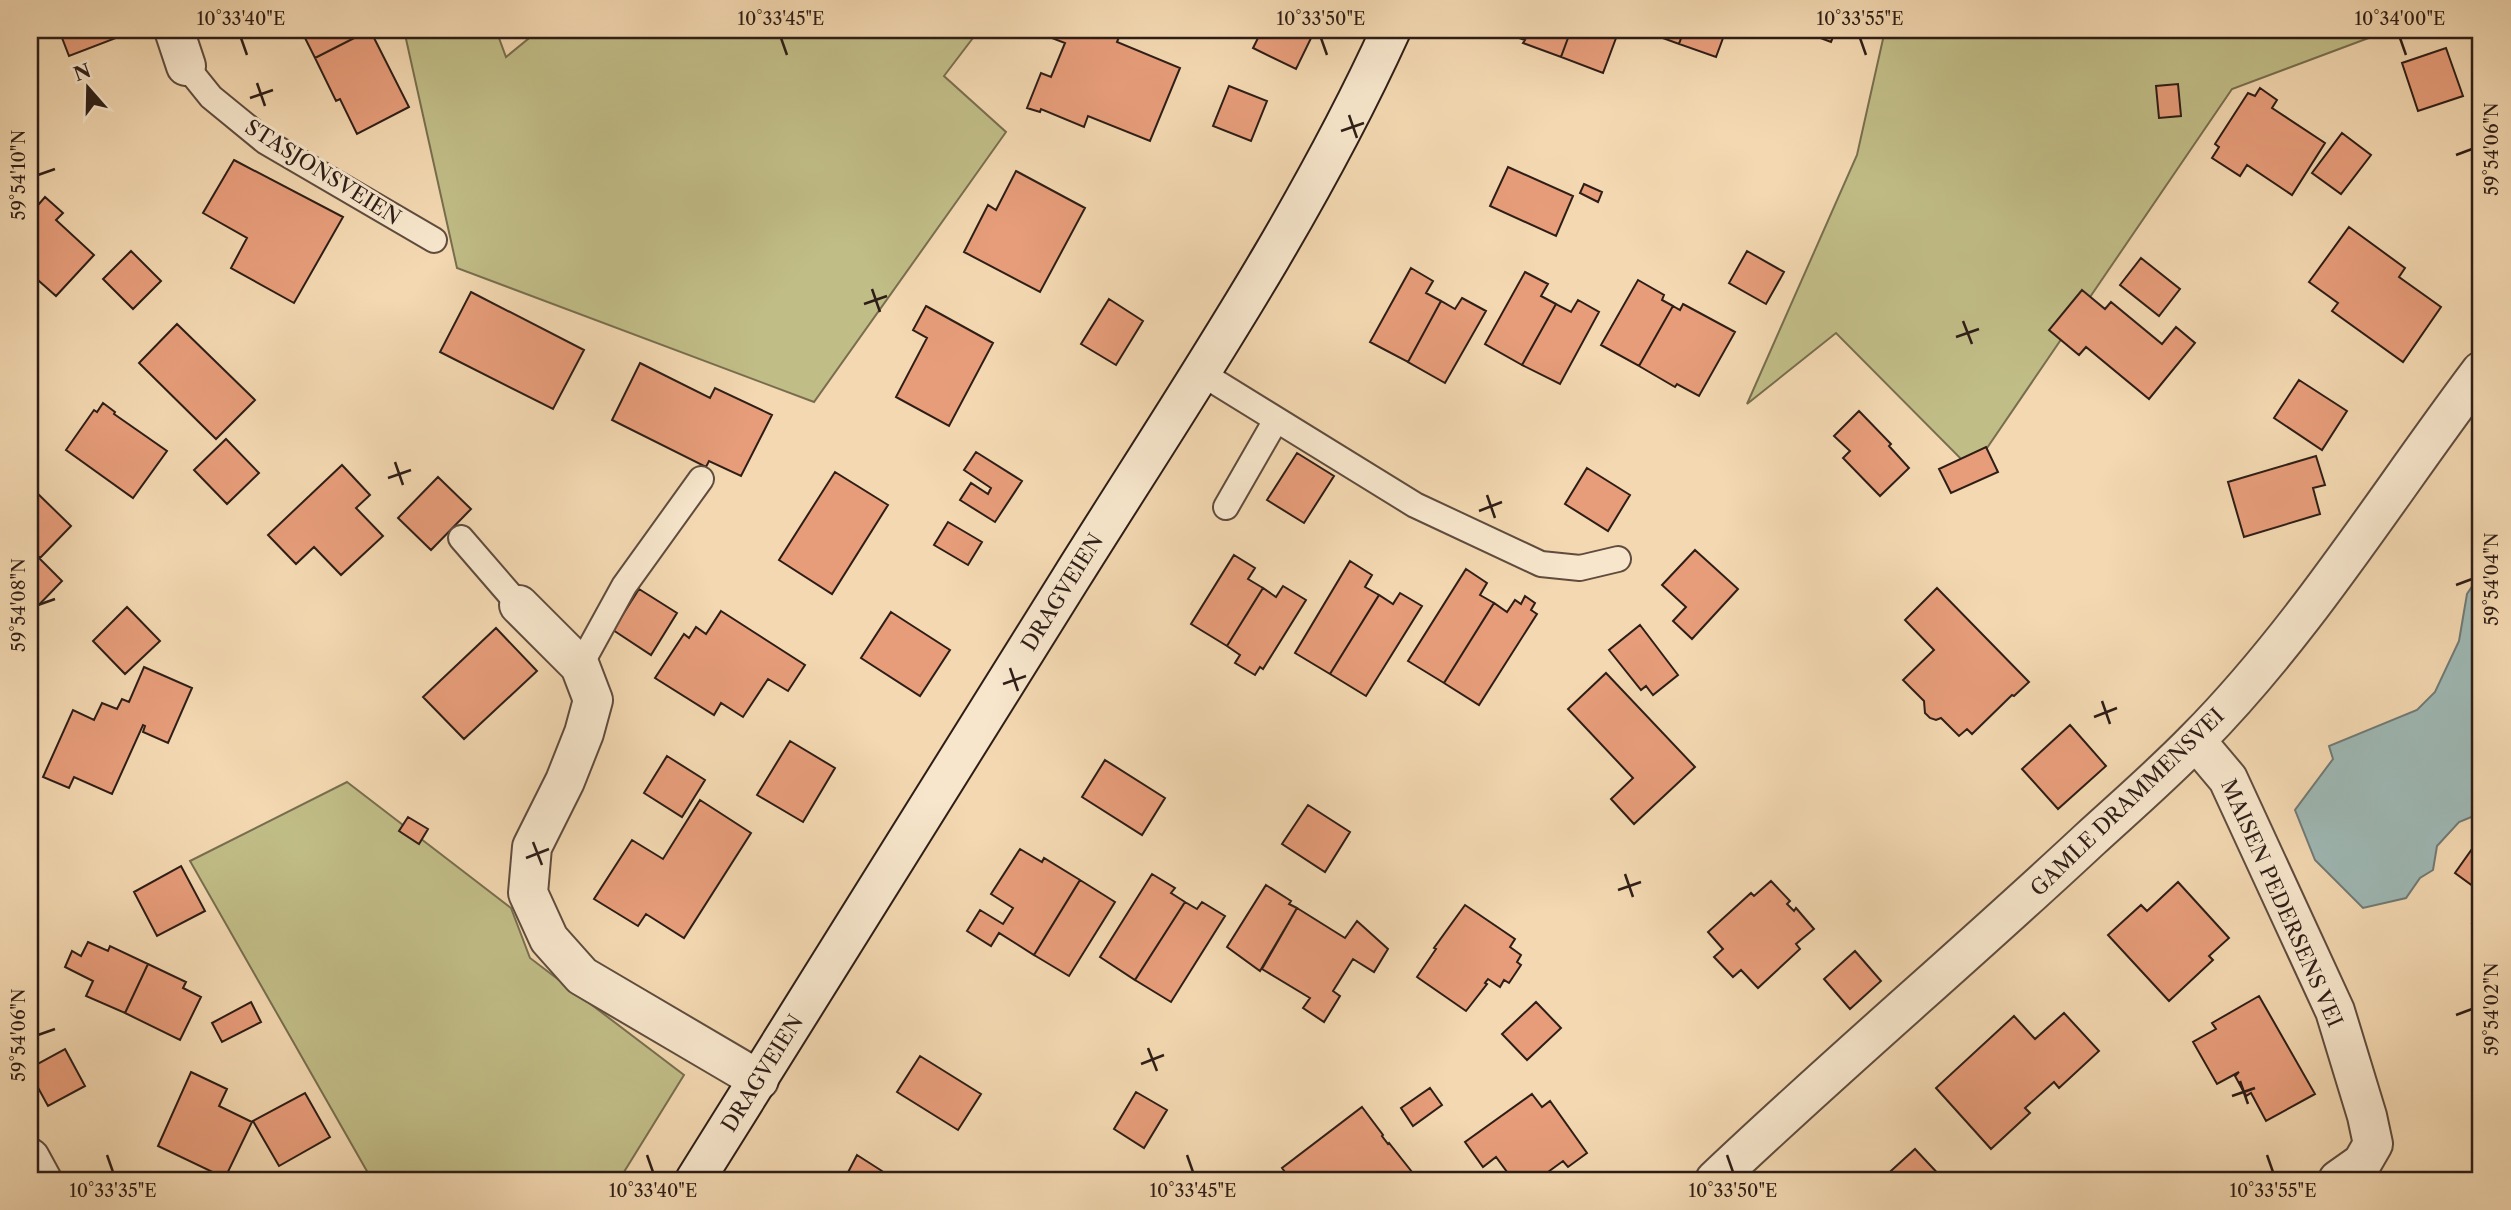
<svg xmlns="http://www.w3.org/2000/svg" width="2511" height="1210" viewBox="0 0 2511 1210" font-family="'Libre Caslon Text',serif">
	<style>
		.green { fill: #c1bd87; stroke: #786e4f; stroke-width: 2 }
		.water { fill: #9eb8b4; stroke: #717a75; stroke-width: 2 }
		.building { fill: #e79d7a; stroke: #2e1e17; stroke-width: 2 }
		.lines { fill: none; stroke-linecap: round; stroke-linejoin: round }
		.service-casing { stroke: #5f4c3e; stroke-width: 28 }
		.minor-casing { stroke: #5f4c3e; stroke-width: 42 }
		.secondary-casing { stroke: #2e1e17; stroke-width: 42 }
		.service { stroke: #f7e6cc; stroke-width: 24 }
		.minor { stroke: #f7e6cc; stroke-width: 38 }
		.secondary { stroke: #f7e6cc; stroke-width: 38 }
		.ticks { fill: none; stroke: #2e1e17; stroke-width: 2.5 }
		.labels { text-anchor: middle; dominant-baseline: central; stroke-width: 6; stroke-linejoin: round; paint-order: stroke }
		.street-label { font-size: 21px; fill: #2e1e17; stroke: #f7e6cc }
		.neatline { fill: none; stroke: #2e1e17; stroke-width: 2.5 }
		.ticks-label { font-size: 18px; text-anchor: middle; fill: #2e1e17 }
	</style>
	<rect width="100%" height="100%" fill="#f3d8b1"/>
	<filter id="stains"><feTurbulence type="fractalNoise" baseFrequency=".00286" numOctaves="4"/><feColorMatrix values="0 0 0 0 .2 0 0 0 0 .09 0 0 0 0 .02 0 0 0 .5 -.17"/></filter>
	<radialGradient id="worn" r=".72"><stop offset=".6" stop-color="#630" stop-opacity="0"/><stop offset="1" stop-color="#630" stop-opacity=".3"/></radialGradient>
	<!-- green -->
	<path class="green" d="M404 30H496L506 57 539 30H979L944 76 1006 132 814 402 457 268Z
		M1885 30H2390L2232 89 1972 470 1836 333 1747 404 1857 155Z
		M347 782 511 908 530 958 684 1075 619 1180H372L190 861Z"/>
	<!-- water -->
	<path class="water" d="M2481 573V813L2459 822 2437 846 2433 870 2420 878 2406 898 2363 908 2315 860 2295 810 2333 759 2329 746 2417 710 2435 692 2459 641 2467 594Z"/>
	<!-- building -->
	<path class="building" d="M59 30H113L116 38 69 56Z
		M301 30H370L315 58Z
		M370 30 409 107 357 134 340 99 336 101 315 58Z
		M1046 30H1122L1117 42 1180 68 1150 141 1088 116 1084 127 1041 109 1040 112 1027 108 1041 73 1051 77 1065 43 1044 35Z
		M1262 30H1315L1296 69 1253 48Z
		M1571 30 1561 57 1523 43 1525 40 1498 31Z
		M1571 30H1619L1603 73 1561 57Z
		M1641 30H1684L1679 44Z
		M1684 30H1726L1716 57 1679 44Z
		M1799 30H1836L1831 42Z
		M2446 48 2463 96 2418 111 2402 63Z
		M2178 84 2181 116 2159 118 2156 86Z
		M1229 86 1267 101 1251 141 1213 126Z
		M2260 88 2277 100 2272 108 2325 143 2292 195 2247 165 2240 176 2212 158 2219 147 2215 144 2248 93 2255 96Z
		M2342 133 2371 155 2341 194 2312 173Z
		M234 160 343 217 294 303 231 268 247 238 203 213Z
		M1508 167 1573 196 1556 236 1490 206Z
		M1016 171 1085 208 1040 292 964 252 988 205 996 210Z
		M1584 184 1602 192 1598 202 1580 193Z
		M30 195 39 204 45 197 63 213 56 220 94 255 56 296 30 273Z
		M2349 227 2405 268 2399 277 2441 307 2403 362 2332 311 2338 303 2309 282Z
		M131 251 161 281 133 309 103 279Z
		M1747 251 1784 272 1766 304 1729 283Z
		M2141 258 2180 289 2159 316 2120 285Z
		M1411 268 1433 281 1426 293 1441 301 1408 362 1370 342Z
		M1525 272 1548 284 1541 296 1556 304 1522 365 1485 344Z
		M1638 280 1664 295 1662 300 1673 306 1639 366 1601 345Z
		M2082 290 2105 309 2111 302 2162 344 2176 327 2195 343 2149 399 2086 347 2079 355 2049 330Z
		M471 292 584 350 553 409 440 352Z
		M1462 298 1486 311 1445 383 1408 362 1441 301 1455 309Z
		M1109 299 1143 321 1116 365 1081 344Z
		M1578 300 1599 312 1560 384 1522 365 1556 304 1571 312Z
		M1683 304 1735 332 1699 396 1677 384 1675 387 1639 366 1673 306 1680 310Z
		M926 306 993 343 949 426 896 397 927 338 913 330Z
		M177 324 255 400 216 439 139 363Z
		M640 363 710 398 715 388 772 415 741 476 709 461 706 467 612 420Z
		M2299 380 2347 411 2322 450 2274 418Z
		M103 403 115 412 114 414 167 451 133 498 66 450 94 410 97 412Z
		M1859 411 1891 444 1889 446 1909 468 1880 496 1843 458 1850 451 1834 436Z
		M226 439 259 473 227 504 194 470Z
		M1986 447 1998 472 1951 493 1939 469Z
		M976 452 1022 481 995 522 960 500 971 483 988 494 991 488 964 470Z
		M1297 453 1334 476 1304 523 1267 500Z
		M2316 456 2325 485 2313 488 2320 514 2244 537 2228 482Z
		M342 465 370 495 356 508 383 536 341 575 314 547 296 564 268 535Z
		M1587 468 1630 495 1608 531 1565 504Z
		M835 472 888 505 832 594 779 560Z
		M438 477 471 509 431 550 398 518Z
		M35 491 71 526 40 558 30 548V496Z
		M948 522 982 542 968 565 934 545Z
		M30 549 62 581 30 614Z
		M1695 550 1738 589 1692 639 1673 621 1686 607 1662 585Z
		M1234 555 1255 568 1248 579 1263 588 1227 646 1191 624Z
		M1350 561 1372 575 1365 587 1379 595 1330 674 1295 653Z
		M1466 569 1487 583 1480 595 1494 603 1444 683 1408 661Z
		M1283 586 1306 600 1263 669 1260 667 1255 675 1235 663 1240 655 1227 646 1263 588 1276 597Z
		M1937 588 2029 682 2014 696 2012 695 1972 734 1967 729 1959 736 1941 718 1936 720 1930 718 1925 713 1924 701 1903 680 1934 650 1905 620Z
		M639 589 677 613 651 655 613 630Z
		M1400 593 1422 606 1366 696 1330 674 1379 595 1393 604Z
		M1525 596 1535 603 1531 610 1537 614 1479 705 1444 683 1494 603 1507 612 1515 600 1521 604Z
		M127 607 160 641 125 674 93 641Z
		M721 611 805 665 788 691 768 679 743 717 721 703 714 715 655 678 684 634 689 638 696 627 706 634Z
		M891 612 950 650 920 696 861 658Z
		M1640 625 1678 675 1653 695 1646 686 1641 690 1609 650Z
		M496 628 537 671 464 739 423 697Z
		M144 667 192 688 168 743 143 732 145 726 143 725 112 794 74 777 69 788 43 777 73 710 94 720 102 703 117 709 122 699 129 702Z
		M1606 673 1695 767 1634 824 1611 799 1633 778 1568 709Z
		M2070 725 2106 766 2058 809 2022 769Z
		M790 741 835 768 803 822 757 795Z
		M667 756 705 780 682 817 644 793Z
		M1105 760 1165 798 1142 835 1082 797Z
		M700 800 751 833 684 938 646 914 638 926 594 899 632 840 663 859Z
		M1308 805 1350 832 1325 872 1282 844Z
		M408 817 428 829 419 844 399 831Z
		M2477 842 2481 845V892L2455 873Z
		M1020 849 1042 862 1044 858 1080 880 1034 955 999 933 991 946 967 931 980 910 1003 924 1013 908 991 894Z
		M181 866 205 911 157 936 134 892Z
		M1152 874 1175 888 1171 893 1185 902 1135 980 1100 957Z
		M1080 880 1115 902 1069 976 1034 955Z
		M1771 881 1790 901 1787 904 1794 911 1796 908 1814 929 1796 944 1800 949 1758 988 1741 970 1733 977 1714 957 1723 949 1708 932 1751 893 1754 896Z
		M2178 882 2229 938 2209 956 2213 960 2169 1001 2108 935 2141 905 2147 911Z
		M1266 885 1291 901 1289 904 1297 908 1260 971 1227 947Z
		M1185 902 1197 909 1202 902 1225 916 1171 1002 1135 980Z
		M1465 905 1515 939 1510 947 1521 955 1517 962 1521 965 1509 983 1504 980 1500 987 1488 979 1485 983 1487 984 1466 1011 1417 977 1436 949 1434 948Z
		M1297 908 1345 938 1357 921 1388 949 1374 972 1353 959 1333 991 1340 996 1324 1022 1303 1008 1310 998 1262 969Z
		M2481 912V930L2472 923Z
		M88 942 108 951 110 946 148 964 125 1013 86 996 93 981 65 967 72 951 81 956Z
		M1855 951 1881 981 1850 1009 1824 979Z
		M148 964 186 982 183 988 201 997 180 1040 125 1013Z
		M2259 996 2315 1094 2266 1121 2251 1093 2246 1096 2235 1076 2239 1072 2217 1084 2193 1042 2216 1029 2212 1023Z
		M251 1002 261 1022 222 1042 212 1023Z
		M1536 1002 1561 1028 1527 1060 1502 1034Z
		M2064 1013 2099 1051 2059 1088 2054 1082 2025 1108 2030 1113 1991 1149 1936 1088 2014 1016 2035 1039Z
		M65 1049 85 1086 48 1106 30 1073V1068Z
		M920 1056 981 1094 958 1130 897 1092Z
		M191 1072 227 1089 219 1106 252 1122 225 1178 158 1146Z
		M1430 1088 1442 1105 1413 1126 1401 1108Z
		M1136 1092 1167 1110 1144 1148 1114 1129Z
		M305 1093 330 1137 279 1166 253 1121Z
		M1532 1094 1542 1107 1550 1101 1587 1153 1568 1167 1563 1161 1537 1180H1513L1496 1157 1483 1167 1465 1142Z
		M1362 1107 1383 1135 1382 1136 1388 1144 1389 1143 1412 1172 1401 1180H1351L1346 1174 1338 1180H1291L1282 1168Z
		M1915 1149 1944 1180H1881Z
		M857 1155 882 1171 877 1180H844Z"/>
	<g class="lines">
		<!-- service casing -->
		<g class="service-casing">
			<path id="service" d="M186 66 211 97 266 142 434 240
				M1201 373 1415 505 1541 564 1580 568 1618 559
				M1226 507 1276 420
				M461 538 519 605
				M580 666 624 586 701 479"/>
		</g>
		<!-- minor casing -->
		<g class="minor-casing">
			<path id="minor" d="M174 30 186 66
				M519 605 580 666 593 700 584 733 565 781 532 847 528 893 549 939 582 976 759 1080
				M2196 741 2228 779 2335 1011 2367 1116 2373 1144 2362 1163 2338 1180
				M30 1158 42 1180
				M1715 1180C1837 1064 1966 955 2089 840 2125 807 2162 775 2196 740 2305 630 2388 494 2481 371"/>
		</g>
		<!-- secondary casing -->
		<g class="secondary-casing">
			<path id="secondary" d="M695 1180C821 980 944 778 1071 578 1183 399 1303 223 1391 30"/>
		</g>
		<!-- service -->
		<use href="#service" class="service"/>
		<!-- minor -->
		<use href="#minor" class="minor"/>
		<!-- secondary -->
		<use href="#secondary" class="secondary"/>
	</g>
	<!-- ticks -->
	<path class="ticks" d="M241 38 247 55M781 38 787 55M1321 38 1327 55M1860 38 1866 55M2400 38 2406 55M257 83 265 106M250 98 273 90M1349 115 1357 138M1341 131 1364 123M2456 155 2472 149M38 175 55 169M872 289 880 312M864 304 887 296M1963 321 1972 344M1956 337 1979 329M395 462 403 485M388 478 411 470M1487 495 1495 518M1479 511 1502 502M2456 585 2472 579M38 605 55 599M1010 668 1018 691M1003 684 1026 676M2102 701 2110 724M2094 717 2117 708M533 842 542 865M526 858 549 849M1625 874 1633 897M1618 890 1641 882M2456 1015 2472 1009M38 1035 55 1029M1148 1048 1157 1071M1141 1064 1164 1055M2240 1081 2248 1104M2232 1096 2255 1088M107 1155 113 1172M647 1155 653 1172M1187 1155 1193 1172M1727 1155 1733 1172M2267 1155 2273 1172"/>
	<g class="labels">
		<!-- street labels -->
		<g class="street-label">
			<text transform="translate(323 172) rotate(32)">STASJONSVEIEN</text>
			<text transform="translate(1062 592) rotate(-58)">DRAGVEIEN</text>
			<text transform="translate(2127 802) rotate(-44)">GAMLE DRAMMENSVEI</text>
			<text transform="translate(2282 903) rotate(66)">MAISEN PEDERSENS VEI</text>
			<text transform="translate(762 1073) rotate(-58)">DRAGVEIEN</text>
		</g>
	</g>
	<!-- margin -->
	<rect width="2511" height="1210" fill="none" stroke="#f3d8b1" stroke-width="77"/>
	<!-- north arrow -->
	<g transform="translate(88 88) rotate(340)" stroke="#f7e6cc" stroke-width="5" paint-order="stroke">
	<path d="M0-5L12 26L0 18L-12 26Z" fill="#2e1e17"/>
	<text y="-10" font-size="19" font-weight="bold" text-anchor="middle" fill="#2e1e17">N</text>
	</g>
	<rect x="38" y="38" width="2434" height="1134" class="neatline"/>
	<g class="ticks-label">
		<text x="241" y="25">10°33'40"E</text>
		<text x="781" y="25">10°33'45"E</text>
		<text x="1321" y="25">10°33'50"E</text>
		<text x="1860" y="25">10°33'55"E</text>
		<text x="2400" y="25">10°34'00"E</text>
		<text transform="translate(2492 149) rotate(-90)" y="6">59°54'06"N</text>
		<text transform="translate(19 175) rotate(-90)" y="6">59°54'10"N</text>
		<text transform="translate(2492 579) rotate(-90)" y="6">59°54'04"N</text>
		<text transform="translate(19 605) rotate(-90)" y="6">59°54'08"N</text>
		<text transform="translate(2492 1009) rotate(-90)" y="6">59°54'02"N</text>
		<text transform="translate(19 1035) rotate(-90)" y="6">59°54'06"N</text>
		<text x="113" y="1197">10°33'35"E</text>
		<text x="653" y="1197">10°33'40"E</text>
		<text x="1193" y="1197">10°33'45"E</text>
		<text x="1733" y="1197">10°33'50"E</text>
		<text x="2273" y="1197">10°33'55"E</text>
	</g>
	<rect width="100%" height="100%" filter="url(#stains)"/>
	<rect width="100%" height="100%" fill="url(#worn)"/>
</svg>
